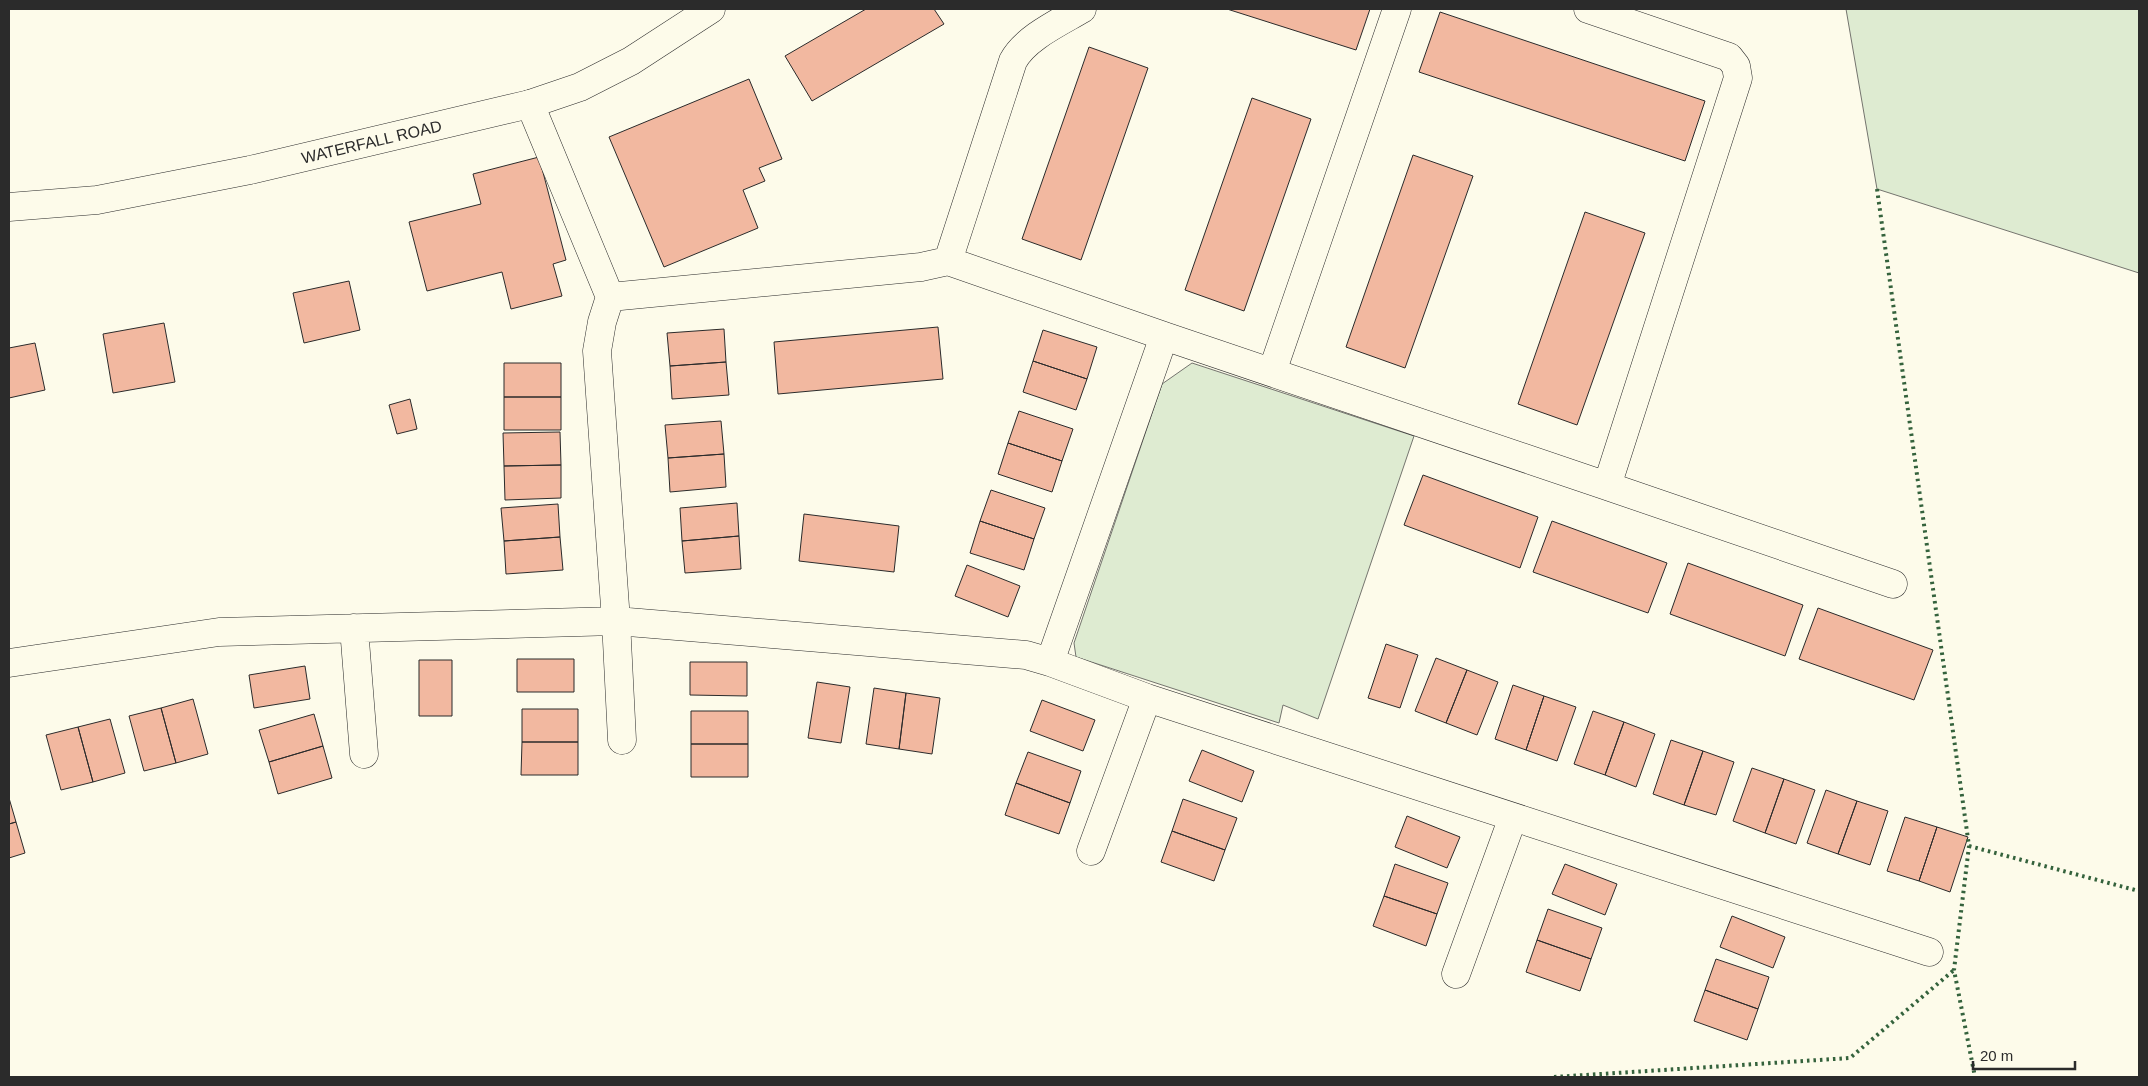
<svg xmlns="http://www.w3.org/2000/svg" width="2148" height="1086" viewBox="0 0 2148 1086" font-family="Arial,sans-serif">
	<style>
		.green { fill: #deebd1; stroke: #74746e }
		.building { fill: #f2b8a0; stroke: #2b2b2b }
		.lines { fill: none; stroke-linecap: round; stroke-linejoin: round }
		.minor-casing { stroke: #2b2b2b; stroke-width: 29 }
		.tertiary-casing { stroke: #2b2b2b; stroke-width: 29 }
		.minor { stroke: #fdfbea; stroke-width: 28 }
		.tertiary { stroke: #fdfbea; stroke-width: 28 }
		.hedge { stroke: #34623c; stroke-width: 4; stroke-dasharray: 2.5 4; stroke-linecap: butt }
		.labels { text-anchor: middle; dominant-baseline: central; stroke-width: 4; stroke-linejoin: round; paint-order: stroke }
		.street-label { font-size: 16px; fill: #2b2b2b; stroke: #fdfbea }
	</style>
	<rect width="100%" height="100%" fill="#fdfbea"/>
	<!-- green -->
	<path class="green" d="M1846 9H2139V273L1877 189Z
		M1192 363 1414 436 1318 719 1283 705 1279 723 1076 657 1074 643 1162 384Z"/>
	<!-- building -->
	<path class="building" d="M866 9H934L944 24 812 101 785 56Z
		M1227 9H1370L1356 50Z
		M1440 12 1705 101 1685 161 1419 72Z
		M1089 47 1148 68 1081 260 1022 239Z
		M749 79 782 159 759 168 765 181 743 190 758 228 664 267 609 137Z
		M1252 98 1311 119 1244 311 1185 290Z
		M1413 155 1473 176 1405 368 1346 347Z
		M539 157 566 260 553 264 562 296 511 309 502 272 427 291 409 222 481 204 473 174Z
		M1585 212 1645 233 1577 425 1518 404Z
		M349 281 360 330 304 343 293 293Z
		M164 323 175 382 113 393 103 334Z
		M938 327 943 379 778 394 774 342Z
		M724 329 726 362 670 366 667 333Z
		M1043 330 1097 347 1087 379 1033 361Z
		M35 343 45 390 9 398V348Z
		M1033 361 1087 379 1076 410 1023 392Z
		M726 362 729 395 672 399 670 366Z
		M504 363H561V397H504Z
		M504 397H561V430H504Z
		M410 399 417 429 397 434 389 405Z
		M1019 411 1073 429 1062 461 1008 443Z
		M721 421 724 454 668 458 665 425Z
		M560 432 561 465 504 466 503 433Z
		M1008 443 1062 461 1052 492 998 474Z
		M724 454 726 487 670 492 668 458Z
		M561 465V498L505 500 504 466Z
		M1423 475 1538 517 1520 568 1404 525Z
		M991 490 1045 508 1034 539 980 521Z
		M737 503 739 536 682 541 680 508Z
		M558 504 560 537 504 541 501 508Z
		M804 514 899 526 894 572 799 561Z
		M980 521 1034 539 1024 570 970 553Z
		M1552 521 1667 563 1648 613 1533 572Z
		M739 536 741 569 685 573 682 541Z
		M560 537 563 570 506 574 504 541Z
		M1688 563 1803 605 1785 656 1670 614Z
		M967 565 1020 586 1008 617 955 596Z
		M1818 608 1933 650 1914 700 1799 659Z
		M1386 644 1418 655 1400 708 1368 698Z
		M1436 658 1467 670 1446 723 1415 711Z
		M517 659H574V692H517Z
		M419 660H452V716H419Z
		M690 662H747V696L690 695Z
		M305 666 310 699 254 708 249 675Z
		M1467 670 1498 682 1477 735 1446 723Z
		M817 682 850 687 841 743 808 738Z
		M1513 685 1544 696 1526 750 1495 739Z
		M874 688 906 693 899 749 866 744Z
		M906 693 940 698 932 754 899 749Z
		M1544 696 1576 707 1557 761 1526 750Z
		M193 699 208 754 176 763 161 708Z
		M1042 700 1095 720 1083 751 1030 731Z
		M161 708 176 763 144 771 129 716Z
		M522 709H578V742H522Z
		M691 711H748V744H691Z
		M1593 711 1624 722 1605 775 1574 764Z
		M314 714 323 746 269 762 259 730Z
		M110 719 125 773 93 782 78 727Z
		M1624 722 1655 734 1636 787 1605 775Z
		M78 727 93 782 61 790 46 735Z
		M1671 740 1703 751 1684 805 1653 794Z
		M522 742H578V775H521Z
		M691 744H748V777H691Z
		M323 746 332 778 278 794 269 762Z
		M1202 750 1254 771 1242 802 1189 781Z
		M1703 751 1734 762 1716 815 1684 805Z
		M1028 752 1081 771 1070 803 1016 783Z
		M1752 768 1784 779 1765 833 1733 821Z
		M1784 779 1815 790 1796 844 1765 833Z
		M1016 783 1070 803 1059 834 1005 815Z
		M1826 790 1857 801 1838 854 1807 843Z
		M9 798 16 822 9 824Z
		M1183 799 1237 818 1225 850 1172 831Z
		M1857 801 1888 811 1870 865 1838 854Z
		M1407 816 1460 837 1447 868 1395 847Z
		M1905 817 1937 827 1919 881 1887 871Z
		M16 822 25 853 9 858V824Z
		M1937 827 1968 837 1950 892 1919 881Z
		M1172 831 1225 850 1214 881 1161 862Z
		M1395 864 1448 883 1437 914 1384 896Z
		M1565 864 1617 884 1605 915 1552 894Z
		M1384 896 1437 914 1426 946 1373 926Z
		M1548 909 1602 928 1591 959 1537 940Z
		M1732 916 1785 937 1773 968 1720 947Z
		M1537 940 1591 959 1580 991 1526 972Z
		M1716 959 1769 977 1758 1009 1705 990Z
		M1705 990 1758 1009 1747 1040 1694 1021Z"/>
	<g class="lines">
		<!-- minor casing -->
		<g class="minor-casing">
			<path id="minor" d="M948 261 1013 61C1025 38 1060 22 1082 9
				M610 297 921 267 948 261 1164 336 1050 662
				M1164 336 1607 486 1738 78 1736 66 1729 57 1588 9
				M1272 372 1397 9
				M1607 486 1893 584
				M354 628 364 754
				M9 663 219 632 616 621 597 351 602 322 610 297 530 104
				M622 740 616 621 1026 655 1050 662 1147 698 1929 952
				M1091 851 1147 698
				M1456 974 1513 817"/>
		</g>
		<!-- tertiary casing -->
		<g class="tertiary-casing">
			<g id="tertiary">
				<path id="s1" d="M9 207 97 200 250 170 530 104 580 87 631 61 711 9"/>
			</g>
		</g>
		<!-- minor -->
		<use href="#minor" class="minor"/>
		<!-- tertiary -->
		<use href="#tertiary" class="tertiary"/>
		<!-- hedge -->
		<path class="hedge" d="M1877 189 1969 846 1954 970 1975 1077
			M1969 846 2139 891
			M1554 1077 1850 1058 1954 970"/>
	</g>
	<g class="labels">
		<!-- street labels -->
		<g class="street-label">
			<text stroke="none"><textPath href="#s1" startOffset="369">WATERFALL ROAD</textPath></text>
		</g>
	</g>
	<!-- border -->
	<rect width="2148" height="1086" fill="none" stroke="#2b2b2b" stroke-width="20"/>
	<!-- scale -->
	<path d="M1973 1061v8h102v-8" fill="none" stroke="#2b2b2b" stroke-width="2.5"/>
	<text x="1980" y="1061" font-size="15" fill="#2b2b2b" stroke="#fdfbea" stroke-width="4" paint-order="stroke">20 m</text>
</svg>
